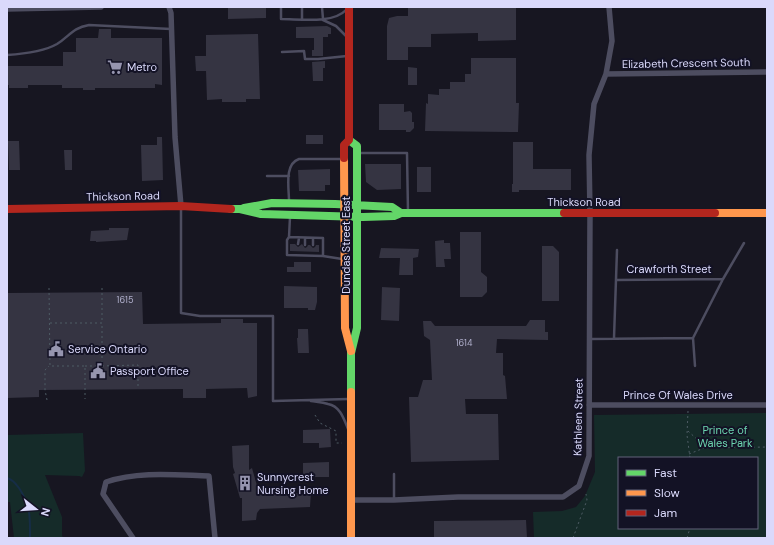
<svg xmlns="http://www.w3.org/2000/svg" width="774" height="545" viewBox="0 0 774 545" font-family="'DM Sans',sans-serif">
	<style>
		.green { fill: #152b29; fill-rule: evenodd }
		.lines { fill: none; stroke-linecap: round; stroke-linejoin: round }
		.stream { stroke: #162d46; stroke-width: 2 }
		.building { fill: #353442 }
		.path { stroke: #4e5c65; stroke-width: 1; stroke-dasharray: 2 3; stroke-linecap: butt }
		.lane { stroke: #4d4d60; stroke-width: 2.5 }
		.street { stroke: #4d4d60; stroke-width: 5.5 }
		.fast { stroke: #63d668; stroke-width: 8 }
		.slow { stroke: #ff974d; stroke-width: 8 }
		.jam { stroke: #b3261e; stroke-width: 8 }
		.labels { text-anchor: middle; dominant-baseline: central; stroke-width: 4; stroke-linejoin: round; paint-order: stroke }
		.number-label { font-size: 9px; fill: #b1b0cd }
		.street-label { font-size: 11px; fill: #dad9fb; stroke: #131225 }
		.poi-label { font-size: 11px; fill: #dad9fb; stroke: #131225; text-anchor: start }
		.park-label { font-size: 11px; fill: #6cd4af; stroke: #131225 }
	</style>
	<rect width="100%" height="100%" fill="#171621"/>
	<!-- green -->
	<path class="green" d="M767 413V538H534L533 512 562 511 576 507 585 496 595 472 594 415ZM619 458H757V528H619Z
		M83 433 85 471 82 477 79 476 45 475 62 517V536L64 538H14L10 502H7V435Z"/>
	<g class="lines">
		<!-- stream -->
		<path class="stream" d="M7 478C13 480 15 483 19 488 31 506 30 518 30 538"/>
	</g>
	<!-- building -->
	<path class="building" d="M232 7H266V18L228 19V8H232Z
		M408 7H516V40L478 41V33L431 34V47H408V60H387V26L389 18 397 16H408Z
		M327 26 331 28V34H328V37H323V56H312V50H314V38H296V27Z
		M99 29H111V38H162V85L155 84V88H95V90H83V88H62V85H28V88H9V85H7V66H63V52H76V38H98Z
		M258 34 260 99H246V102H222V99L207 100 206 71H196L195 56H206V35Z
		M471 58H516V103H519L518 132 425 131 426 103 428 104V94L439 95V89H450V82H465V74H471Z
		M325 61V68H323V81H313L312 62Z
		M408 67 417 68V85H408Z
		M379 104H404V112L410 111 412 113V122H414V128L410 132H406V130H379Z
		M306 135H323V144H306Z
		M157 137H162L163 180 142 181 141 145H157Z
		M8 141H19L20 170H9Z
		M513 142H533V169H571V190H519V192H512V184H513Z
		M64 150H72V170H65Z
		M365 164H401V189L377 190 366 182Z
		M417 167H431V192H417Z
		M330 169V185H325V191H299L298 170Z
		M109 228H129L127 240 96 242V241H90L91 231 109 230Z
		M460 232H481V272L487 277V292L482 297H460Z
		M444 240V243H450L451 259H444L445 267H436L435 241Z
		M290 244H295L298 247 302 244 305 248 307 247 308 245H310L313 248 315 247 316 245H319V252L290 251Z
		M542 246H553L559 252V301H542Z
		M381 248 419 249 418 257 413 258V275H399L400 258H379Z
		M294 262H311V272H287V267H294Z
		M284 286 317 287V302L315 310H308V308H284Z
		M382 287 400 288 399 321 381 320Z
		M142 292 143 324 221 323V319H243V323H257V396L248 398 247 388 206 389V398H183V389L39 390V397L7 398V293Z
		M530 320H545V332H548V340L497 339 496 353H503V375L505 376 507 399H465L466 414H498L499 460 411 462 409 397H418L423 380H432L430 340 424 336 423 321H431L435 326H526Z
		M298 329H308L309 353H298L297 338H298Z
		M330 429 331 447 319 448V443H303V430Z
		M249 445V470L252 468 259 493H299V492H311L310 507 260 509 257 513 256 520 242 521V498H240L233 474 235 473 233 467 232 446Z
		M329 462V477H303V463Z
		M526 520 527 538H434V521Z"/>
	<g class="lines">
		<!-- path -->
		<path class="path" d="M49 288 50 366H85V399
			M50 323H102V287
			M85 366H102V323
			M102 366 138 365V389
			M47 400 45 390V370L49 366
			M688 411 687 435 690 458
			M315 415 320 423 336 431V443H342
			M688 431 700 442 718 447
			M689 454 704 448 767 447
			M573 538 587 500 586 494
			M687 538 690 528"/>
		<!-- lane -->
		<path class="lane" d="M281 7V19C300 19 333 24 346 10
			M302 7V19
			M322 7 323 19
			M323 20 336 26 346 36
			M282 52 304 51 305 59H318L347 56
			M7 55C22 54 43 52 57 44 70 36 72 28 89 25L171 29
			M358 153H407L408 212
			M267 176H289
			M289 201C289 188 284 164 299 159H342
			M181 207V313L200 316H273V401L348 399
			M289 237 287 240V255L323 256V238L289 237 290 217
			M298 244 299 238
			M305 245V238
			M313 245V238
			M323 256 342 259
			M616 280 723 279
			M614 338 617 250
			M589 339 693 338
			M695 366 693 338 723 279 744 243
			M311 401C317 402 322 402 328 404 340 406 344 419 348 429
			M394 499V474"/>
		<!-- street -->
		<path class="street" d="M169 7 171 13 175 137 181 206
			M7 9 101 7
			M606 74 767 72
			M589 405H767
			M352 500H394L458 497H563L579 486 589 456 590 213 589 155 594 104 606 74 612 41 609 7
			M133 538 103 494 106 482C139 471 175 475 209 476L215 538"/>
		<!-- fast -->
		<path class="fast" d="M349 140 357 146V328L351 353V392
			M244 208 272 203 335 204 392 207 401 213
			M231 209H240L261 214 363 217 394 216 401 213H564"/>
		<!-- slow -->
		<path class="slow" d="M344 158 345 328 351 351
			M715 213H767
			M351 392V538"/>
		<!-- jam -->
		<path class="jam" d="M344 158V145L349 140V7
			M7 209 181 206 231 209
			M564 213H715"/>
	</g>
	<!-- icons -->
	<defs>
		<g id="supermarket-bare" transform="scale(1.2)"><path d="M-6-5.5h2.5l.6 2H6L4.5 2H-2.5L-4.4-4H-6ZM-1.5 3.2a1.3 1.3 0 1 0 .1 0ZM3 3.2a1.3 1.3 0 1 0 .1 0Z" fill="#9695af" stroke="#131225" stroke-width="2.5" paint-order="stroke"/></g>
		<g id="civic-bare" transform="scale(1.2)"><path d="M-.6-6.5H3V-4.5H.6V-3L4-1V1h2V6H-6V1h2V-1L-.6-3ZM-1.2 2.5V6h2.4V2.5Z" fill="#9695af" stroke="#131225" stroke-width="2.5" paint-order="stroke"/></g>
		<g id="building-bare" transform="scale(1.2)"><path d="M-4-6H4V6H1V3H-1V6H-4ZM-2.5-4.3h1.7v1.8h-1.7ZM.8-4.3h1.7v1.8H.8ZM-2.5-1h1.7V.8h-1.7ZM.8-1h1.7V.8H.8Z" fill="#9695af" stroke="#131225" stroke-width="2.5" paint-order="stroke"/></g>
	</defs>
	<g fill-rule="evenodd">
		<use href="#supermarket-bare" x="115" y="67"/>
		<use href="#civic-bare" x="56" y="349"/>
		<use href="#civic-bare" x="98" y="371"/>
		<use href="#building-bare" x="245" y="483"/>
	</g>
	<g class="labels">
		<!-- number labels -->
		<g class="number-label">
			<text x="125" y="300">1615</text>
			<text x="464" y="343">1614</text>
		</g>
		<!-- street labels -->
		<g class="street-label">
			<text transform="translate(686 63) rotate(-1)">Elizabeth Crescent South</text>
			<text transform="translate(123 196) rotate(-1)">Thickson Road</text>
			<text x="584" y="202">Thickson Road</text>
			<text transform="translate(346 245) rotate(-90)">Dundas Street East</text>
			<text x="669" y="269">Crawforth Street</text>
			<text x="678" y="395">Prince Of Wales Drive</text>
			<text transform="translate(578 417) rotate(-89)">Kathleen Street</text>
		</g>
		<!-- poi labels -->
		<g class="poi-label">
			<text x="127" y="67">Metro</text>
			<text x="68" y="349">Service Ontario</text>
			<text x="110" y="371">Passport Office</text>
			<text x="257" y="477">Sunnycrest<tspan x="257" dy="13">Nursing Home</tspan></text>
		</g>
		<!-- park labels -->
		<g class="park-label">
			<text x="725" y="430">Prince of<tspan x="725" dy="13">Wales Park</tspan></text>
		</g>
	</g>
	<!-- border -->
	<rect width="774" height="545" fill="none" stroke="#dad9fb" stroke-width="16"/>
	<!-- legend -->
	<rect x="618" y="457" width="140" height="72" fill="#131225" stroke="#63627b"/>
	<rect x="626" y="470" width="20" height="6" fill="#63d668" stroke="#63627b"/>
	<text x="654" y="477" font-size="12" fill="#dad9fb">Fast</text>
	<rect x="626" y="490" width="20" height="6" fill="#ff974d" stroke="#63627b"/>
	<text x="654" y="497" font-size="12" fill="#dad9fb">Slow</text>
	<rect x="626" y="510" width="20" height="6" fill="#b3261e" stroke="#63627b"/>
	<text x="654" y="517" font-size="12" fill="#dad9fb">Jam</text>
	<!-- north arrow -->
	<g transform="translate(36 509) rotate(107)" stroke="#131225" stroke-width="3" paint-order="stroke">
	<path d="M0-3L7 15L0 10L-7 15Z" fill="#dad9fb"/>
	<text y="-6" font-size="11" font-weight="bold" text-anchor="middle" fill="#dad9fb">N</text>
	</g>
</svg>
